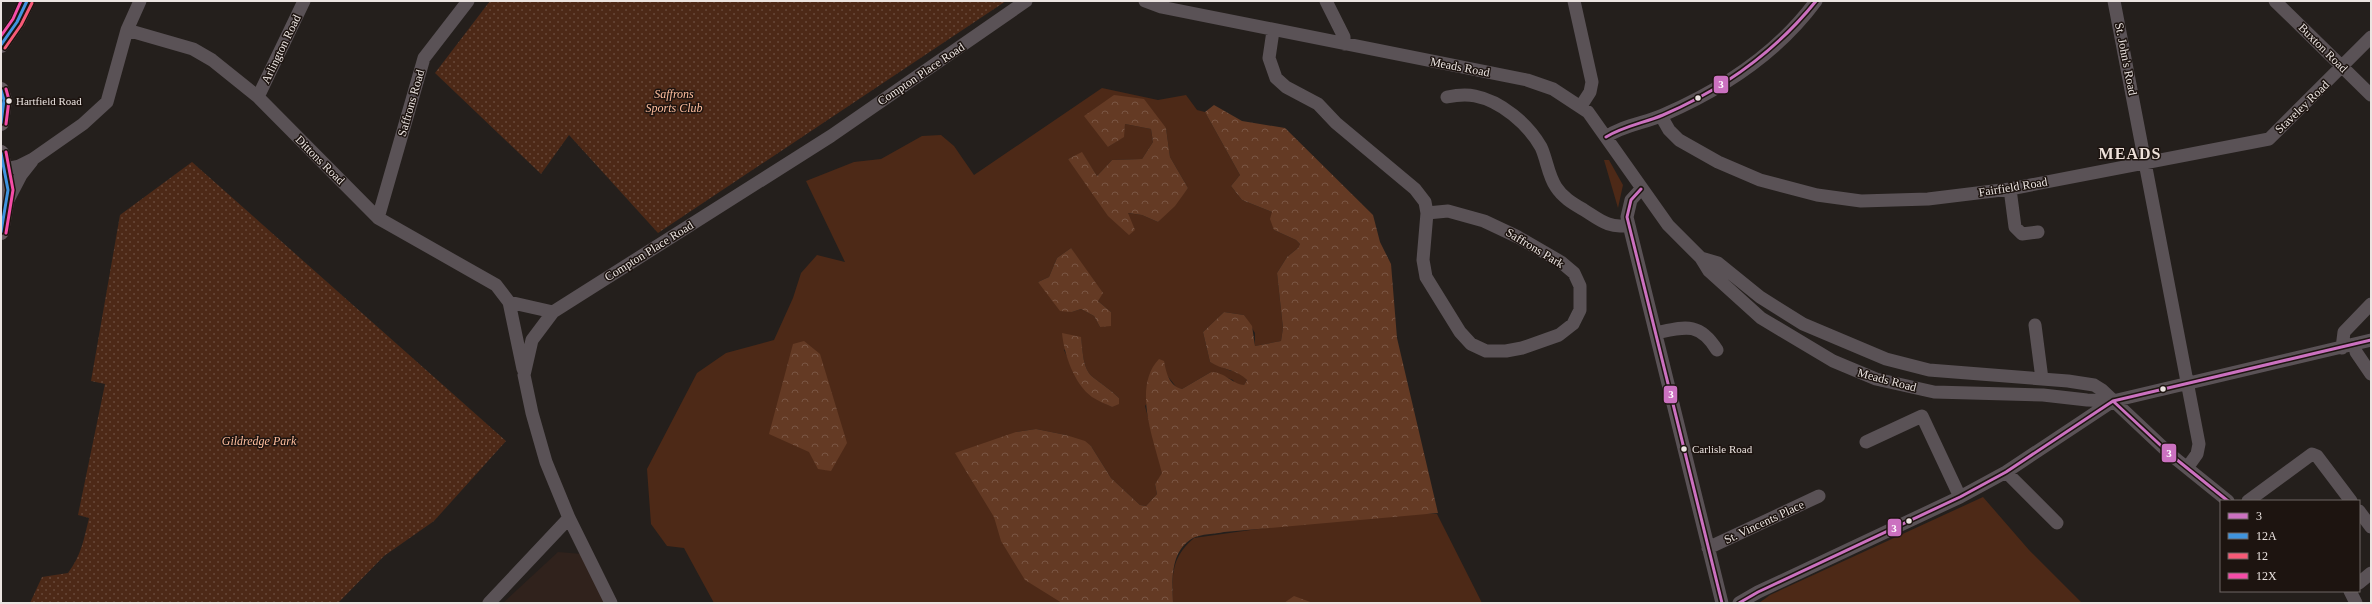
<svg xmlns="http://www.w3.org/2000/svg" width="2372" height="604" viewBox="0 0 2372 604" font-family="'Times New Roman',serif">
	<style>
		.built { fill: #30221c }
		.green { fill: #4d2917; fill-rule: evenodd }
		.forest { fill: url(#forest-crowns) }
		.park { fill: url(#park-dots) }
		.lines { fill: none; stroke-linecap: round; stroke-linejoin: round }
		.minor { stroke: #5a5256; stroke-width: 13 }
		.major { stroke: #655b60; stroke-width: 16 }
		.bus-1-casing { stroke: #1d1410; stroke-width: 6 }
		.bus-2-casing { stroke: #1d1410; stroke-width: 6 }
		.bus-3-casing { stroke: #1d1410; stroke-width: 6 }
		.bus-4-casing { stroke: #1d1410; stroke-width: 6 }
		.bus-1 { stroke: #cb71c0; stroke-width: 3 }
		.bus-2 { stroke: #4094de; stroke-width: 3 }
		.bus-3 { stroke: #f75a77; stroke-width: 3 }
		.bus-4 { stroke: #f54da8; stroke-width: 3 }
		.bus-dot { fill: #ebe4e1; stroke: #1d1410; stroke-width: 1.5 }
		.labels { text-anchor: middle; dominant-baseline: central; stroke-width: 3; stroke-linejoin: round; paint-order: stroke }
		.bus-label { font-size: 11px; fill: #ebe4e1; stroke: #1d1410; text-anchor: start }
		.street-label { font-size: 12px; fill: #ebe4e1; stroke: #1d1410 }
		.park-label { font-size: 12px; font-style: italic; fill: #febe9e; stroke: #1d1410 }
		.district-label { font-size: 16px; font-weight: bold; letter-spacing: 1px; fill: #eee1da; stroke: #1d1410 }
		.line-badge { stroke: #1d1410; stroke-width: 1.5 }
		.badge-label { font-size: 11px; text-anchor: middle; font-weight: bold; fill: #fff }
	</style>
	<defs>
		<pattern id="forest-crowns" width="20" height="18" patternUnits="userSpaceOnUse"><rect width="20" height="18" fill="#643a24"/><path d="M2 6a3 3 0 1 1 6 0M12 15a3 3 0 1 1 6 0" fill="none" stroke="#7a5644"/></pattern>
		<pattern id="park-dots" width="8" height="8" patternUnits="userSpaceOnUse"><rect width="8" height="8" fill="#4d2917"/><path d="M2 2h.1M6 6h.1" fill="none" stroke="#674838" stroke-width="1.8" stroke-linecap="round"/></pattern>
	</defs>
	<rect width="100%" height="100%" fill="#241f1c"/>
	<!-- built -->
	<path class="built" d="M558 552 582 554 606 603H503Z"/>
	<!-- green -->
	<path class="green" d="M1102 88 1158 100 1186 95 1197 110 1205 112 1240 175 1231 186 1242 200 1272 212 1274 230 1296 240 1300 244 1298 248 1287 257 1277 273 1283 328 1281 341 1255 346V333L1244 315 1224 312 1203 332 1210 362 1231 371H1239L1247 380 1244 385H1236L1233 380 1211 372 1182 389 1177 388 1166 374 1145 406 1163 473 1155 484 1157 494 1146 506 1140 505 1111 478 1091 446 1066 435 1036 429 1016 432 1062 603H714L684 548 667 546 651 524 647 469 697 373 726 353 774 340 793 298 801 273 817 255 845 262 806 181 854 162 881 159 922 136 941 135 954 146 974 175ZM1114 95 1166 128 1170 157 1188 188 1158 222 1142 215 1127 213 1068 159 1082 153 1097 176 1112 160 1142 159 1153 142 1151 129 1125 124 1123 137 1108 147ZM1071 248 1098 301 1111 312 1100 327 1094 316 1081 309 1072 312 1038 282 1049 277 1057 258ZM1081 338C1083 350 1082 370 1094 378 1103 385 1111 390 1119 398L1112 407C1080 391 1079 381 1064 350Z
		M1604 160H1609L1623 185 1618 208Z
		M1983 497 2029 550 2082 603H1759L1770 595Z
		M1371 513 1437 514 1482 603H1173C1172 574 1171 558 1194 538Z"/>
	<!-- forest -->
	<path class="forest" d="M1114 95 1144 99 1166 128 1170 157 1188 188 1175 206 1158 222 1142 215 1128 213 1135 230 1129 235 1108 216 1068 159 1082 152 1097 176 1112 160 1142 159 1153 142 1151 129 1125 124 1124 137 1108 147 1084 116Z
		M1214 105 1242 121 1285 128 1373 215 1380 242 1391 264 1397 338 1438 513 1224 532C1215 534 1201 534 1193 538 1170 551 1172 580 1173 603H1062L1025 580 1001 541 994 517 955 453 1016 432 1036 429 1066 435 1085 441 1091 446 1111 478 1140 505 1146 506 1157 494 1155 484 1162 473C1154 440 1132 387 1159 359L1164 361C1166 372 1169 386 1182 389L1211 372C1225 372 1232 384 1244 385L1247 380C1237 369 1222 370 1210 362L1203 332 1224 312 1244 315 1252 326 1255 346 1281 341 1283 328 1277 273 1287 257 1298 248 1300 244 1296 240 1274 230 1270 219 1272 212 1242 200 1231 186 1240 175 1205 112Z
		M1071 248 1103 293 1098 301 1111 312V326L1100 327 1094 316 1081 309 1072 312 1060 311 1038 282 1049 277 1057 258Z
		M1062 333 1081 337C1083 350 1082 370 1094 378 1103 385 1111 390 1119 398V404L1112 407C1106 404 1098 401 1092 397 1074 384 1064 354 1062 333Z
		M804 341 820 354 847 443 831 471 818 469 809 452 769 434 793 344Z
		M1294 596 1313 603H1284Z"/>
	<!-- park -->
	<path class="park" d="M490 1H1006L658 233 569 135 541 174 435 73Z
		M192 162 506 441 434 521 384 556 338 603H30L42 577 68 573C81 556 84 539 89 518L78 515 105 384 91 381 120 215Z"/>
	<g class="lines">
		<!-- minor -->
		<path class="minor" d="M1145 1 1161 7 1527 80 1553 89 1588 112 1668 225 1701 258 1709 271 1761 318 1833 361 1876 379 1934 392 2043 395 2087 400 2113 401 2371 340
			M1326 1 1344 37V44
			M1574 1 1592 82 1590 92 1581 106
			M2114 1 2199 444 2197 454 2187 468
			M2275 1 2371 95
			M127 30 193 49 212 60 258 97 378 218 496 285 509 302 523 369
			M1273 31 1269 58 1276 78 1286 87 1318 104 1336 123 1415 189 1425 202 1427 213 1448 211 1484 221 1518 237 1561 262 1574 273 1580 286V310L1573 324 1559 335 1522 348 1506 351H1486L1471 344 1460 332 1426 277 1423 260 1427 213
			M258 97 304 1
			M1447 97C1457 95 1465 94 1475 96 1501 101 1528 124 1541 147 1547 160 1548 175 1556 187 1563 198 1574 204 1584 210 1600 220 1609 229 1629 225
			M1661 116 1669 130 1679 140 1718 162 1760 180 1817 195 1861 201 1928 199 2010 189 2269 139 2371 37
			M1606 137C1623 125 1645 123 1663 115 1723 89 1777 54 1816 1
			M5 169 19 166 33 159 83 124 107 102 127 30 140 1
			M1641 189 1631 200 1627 217 1722 603
			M2010 189 2015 227 2022 234 2038 232
			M8 200 21 175 32 161
			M378 218 424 58 468 1
			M1701 258 1718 263 1760 297 1803 324 1886 359 1929 370 2068 381 2094 385 2102 390 2171 455 2228 501
			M509 302 553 312
			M2035 325 2042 379
			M1656 333C1684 327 1699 321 1717 350
			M2355 344 2356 352 2371 374
			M2342 348 2344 332 2371 304
			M1866 442 1922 416 1960 497
			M2006 472 2057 523
			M2248 501 2312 454 2317 456 2351 501
			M2359 511 2371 527
			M569 518 611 603
			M1708 548 1819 496
			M2359 583 2371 573
			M2350 591 2356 603
			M489 603 569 518 546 462 532 413 524 375 532 340 553 312 831 136 1026 1
			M1739 603 1758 592 1960 497 2006 472 2113 401"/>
		<!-- major -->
		<path class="major" d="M1 45 17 22 27 1
			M1 90 4 100 1 123
			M1 153 8 190 1 232"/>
		<!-- bus-1 casing -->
		<g class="bus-1-casing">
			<path id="bus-1" d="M1606 137C1624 126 1644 123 1663 115 1723 89 1775 52 1816 1
				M1641 189 1631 200 1627 217 1722 603
				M2113 401 2171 455 2228 501
				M1739 603 1758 592 1960 497 2006 472 2113 401 2371 340"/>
		</g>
		<!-- bus-2 casing -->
		<g class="bus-2-casing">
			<path id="bus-2" d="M1 45 17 22 27 1
				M1 90 4 100 1 123
				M1 153 8 190 1 232"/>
		</g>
		<!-- bus-3 casing -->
		<g class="bus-3-casing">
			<path id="bus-3" d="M5 48 21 25 32 3"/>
		</g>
		<!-- bus-4 casing -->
		<g class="bus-4-casing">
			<path id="bus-4" d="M1 36 13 19 21 1
				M6 89 9 100 6 124
				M6 152 13 190 6 233"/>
		</g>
		<!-- bus-1 -->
		<use href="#bus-1" class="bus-1"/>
		<!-- bus-2 -->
		<use href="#bus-2" class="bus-2"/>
		<!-- bus-3 -->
		<use href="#bus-3" class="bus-3"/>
		<!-- bus-4 -->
		<use href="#bus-4" class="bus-4"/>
	</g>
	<!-- markers -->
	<g class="bus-dot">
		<circle cx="1698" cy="98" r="3.5"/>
		<circle cx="9" cy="101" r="3.5"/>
		<circle cx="2163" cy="389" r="3.5"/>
		<circle cx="1684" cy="449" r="3.5"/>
		<circle cx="1909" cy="521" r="3.5"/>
	</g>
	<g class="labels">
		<!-- bus labels -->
		<g class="bus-label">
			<text x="16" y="101">Hartfield Road</text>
			<text x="1692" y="449">Carlisle Road</text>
		</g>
		<!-- street labels -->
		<g class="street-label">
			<text transform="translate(2323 48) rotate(45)">Buxton Road</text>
			<text transform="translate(281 49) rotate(-64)">Arlington Road</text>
			<text transform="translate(2126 59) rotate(79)">St. John's Road</text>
			<text transform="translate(1460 67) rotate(11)">Meads Road</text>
			<text transform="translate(921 74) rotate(-34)">Compton Place Road</text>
			<text transform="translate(411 103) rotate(-74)">Saffrons Road</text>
			<text transform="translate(2302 107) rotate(-44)">Staveley Road</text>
			<text transform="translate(320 160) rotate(45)">Dittons Road</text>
			<text transform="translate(2013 187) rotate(-9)">Fairfield Road</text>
			<text transform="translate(1535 248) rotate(31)">Saffrons Park</text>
			<text transform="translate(649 251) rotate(-32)">Compton Place Road</text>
			<text transform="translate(1887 380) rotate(15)">Meads Road</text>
			<text transform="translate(1764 522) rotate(-25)">St. Vincents Place</text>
		</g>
		<!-- park labels -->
		<g class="park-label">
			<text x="674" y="94">Saffrons<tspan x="674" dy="14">Sports Club</tspan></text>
			<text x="259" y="441">Gildredge Park</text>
		</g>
		<!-- district labels -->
		<g class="district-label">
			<text x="2130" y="153">MEADS</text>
		</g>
	</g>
	<g class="line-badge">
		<rect x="1713" y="75" width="16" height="19" rx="4" fill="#cb71c0"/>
		<rect x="1663" y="385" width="15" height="19" rx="4" fill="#cb71c0"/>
		<rect x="2161" y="443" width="16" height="20" rx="4" fill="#cb71c0"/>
		<rect x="1887" y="518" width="15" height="19" rx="4" fill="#cb71c0"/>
	</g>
	<g class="badge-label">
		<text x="1721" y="88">3</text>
		<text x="1671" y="398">3</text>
		<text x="2169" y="457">3</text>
		<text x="1894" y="532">3</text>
	</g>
	<!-- border -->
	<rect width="2372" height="604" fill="none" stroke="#ebe4e1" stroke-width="4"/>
	<!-- legend -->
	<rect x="2220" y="500" width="140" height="92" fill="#1d1410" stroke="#6f6764"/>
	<rect x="2228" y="513" width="20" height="6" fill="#cb71c0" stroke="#6f6764"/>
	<text x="2256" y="520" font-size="12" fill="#ebe4e1">3</text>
	<rect x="2228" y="533" width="20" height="6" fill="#4094de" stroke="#6f6764"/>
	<text x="2256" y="540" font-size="12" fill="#ebe4e1">12A</text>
	<rect x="2228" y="553" width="20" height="6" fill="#f75a77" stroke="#6f6764"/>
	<text x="2256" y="560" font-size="12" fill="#ebe4e1">12</text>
	<rect x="2228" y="573" width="20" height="6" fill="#f54da8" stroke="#6f6764"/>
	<text x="2256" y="580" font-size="12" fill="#ebe4e1">12X</text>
</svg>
